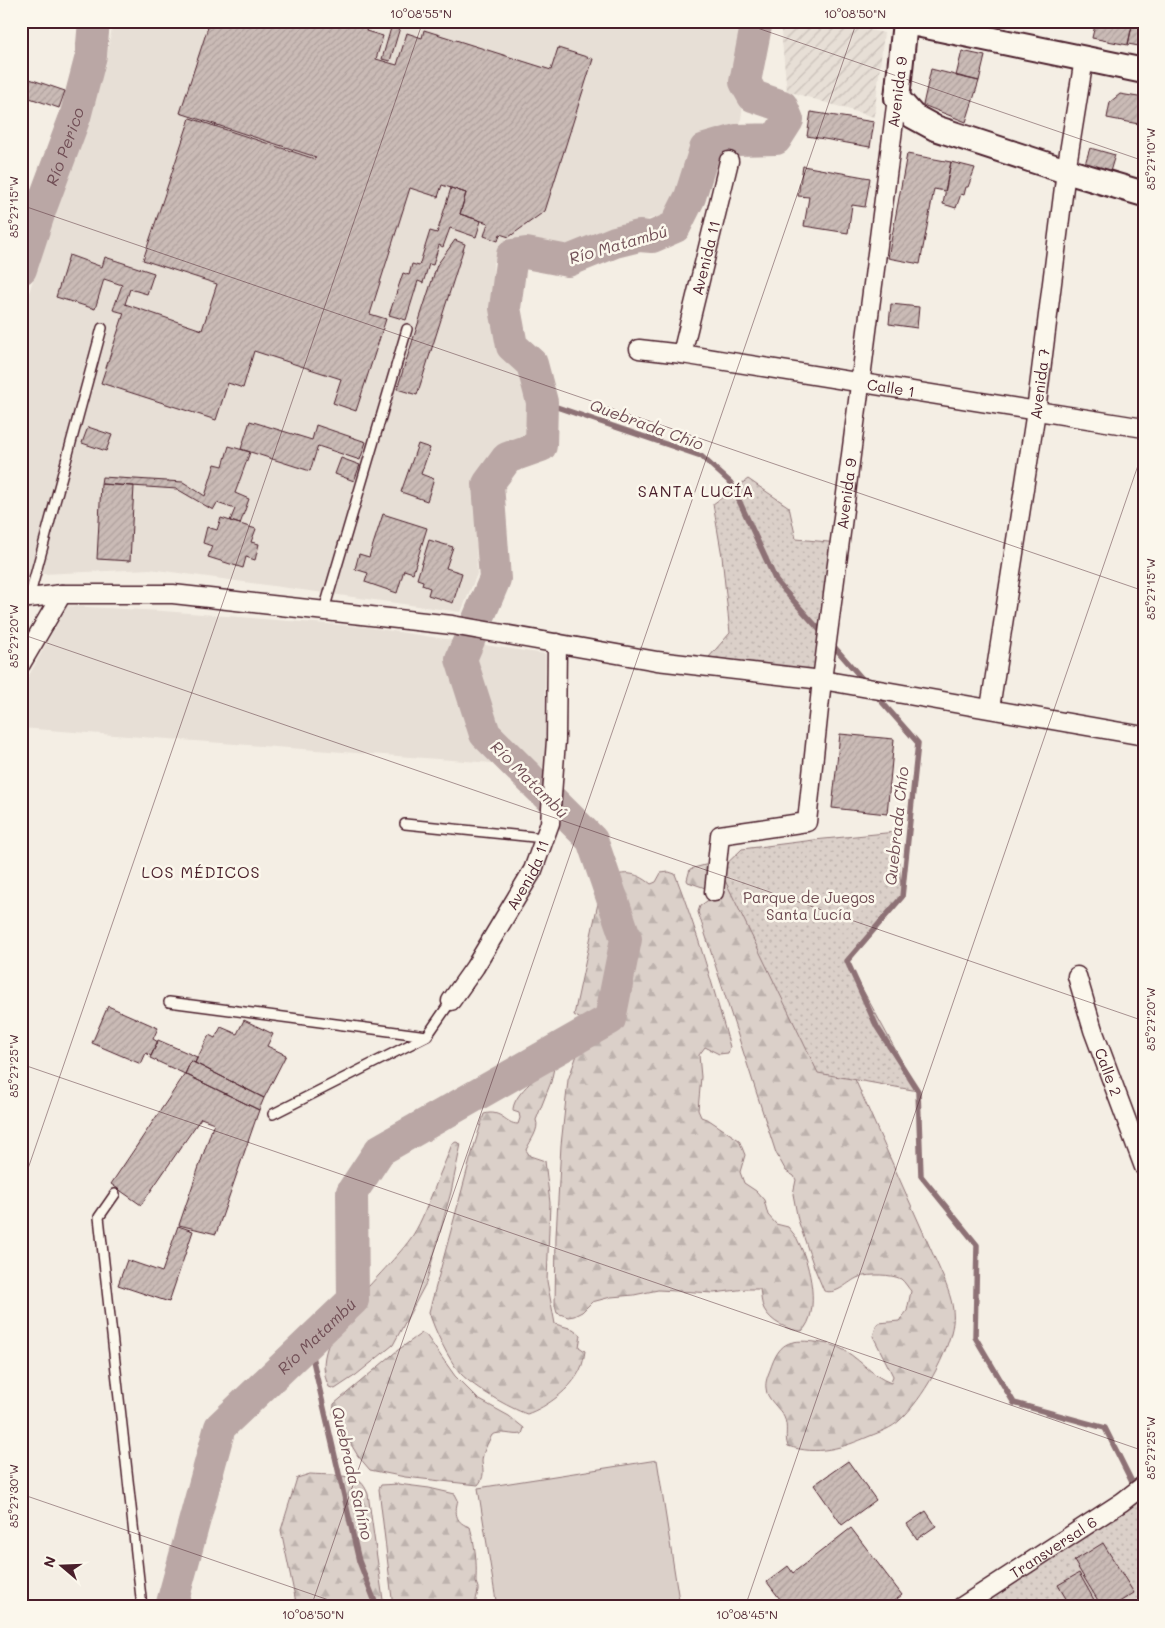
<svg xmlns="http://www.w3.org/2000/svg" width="1165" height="1628" viewBox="0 0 1165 1628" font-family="Mali,sans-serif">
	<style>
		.built { fill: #e7dfd6 }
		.industrial { fill: url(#industrial-furrows) }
		.grass { fill: #dbd0c9; stroke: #92787a }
		.forest { fill: url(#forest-firs); stroke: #92787a }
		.park { fill: url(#park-dots); stroke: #92787a }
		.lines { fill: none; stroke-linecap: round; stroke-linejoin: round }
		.stream { stroke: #8d7174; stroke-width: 5.5 }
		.river { stroke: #baa7a5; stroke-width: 32 }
		.building { fill: url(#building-hatch); stroke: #4a1f2b }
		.service-casing { stroke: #4a1f2b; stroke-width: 12 }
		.minor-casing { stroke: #4a1f2b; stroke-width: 21 }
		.secondary-casing { stroke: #4a1f2b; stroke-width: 28 }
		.service { stroke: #fbf7ec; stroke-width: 9 }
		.minor { stroke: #fbf7ec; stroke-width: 18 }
		.secondary { stroke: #fbf7ec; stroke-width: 24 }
		.ticks { fill: none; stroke: #4a1f2b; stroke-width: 1; stroke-opacity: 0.45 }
		.labels { text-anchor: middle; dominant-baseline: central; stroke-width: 5; stroke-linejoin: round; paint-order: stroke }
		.street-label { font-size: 15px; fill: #4a1f2b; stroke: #fbf7ec }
		.park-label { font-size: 15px; fill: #6e4b52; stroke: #fbf7ec }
		.water-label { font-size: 16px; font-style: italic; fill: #714f56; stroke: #fbf7ec }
		.neighbourhood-label { font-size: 16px; letter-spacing: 1px; fill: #4a1f2b; stroke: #fbf7ec }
		.neatline { fill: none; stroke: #4a1f2b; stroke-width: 2 }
		.ticks-label { font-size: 12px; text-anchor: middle; fill: #4a1f2b }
	</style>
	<defs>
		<pattern id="industrial-furrows" width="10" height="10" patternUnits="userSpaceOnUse" patternTransform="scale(1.25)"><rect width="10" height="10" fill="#e7dfd6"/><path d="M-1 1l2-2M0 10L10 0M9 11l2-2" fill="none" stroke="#c8bfb8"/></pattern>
		<pattern id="forest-firs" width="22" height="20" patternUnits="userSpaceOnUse" patternTransform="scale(1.25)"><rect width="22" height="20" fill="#dbd0c9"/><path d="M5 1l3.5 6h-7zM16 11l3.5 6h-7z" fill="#bdb2ad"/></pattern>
		<pattern id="park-dots" width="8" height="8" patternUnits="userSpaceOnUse" patternTransform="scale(1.25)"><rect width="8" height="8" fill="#dbd0c9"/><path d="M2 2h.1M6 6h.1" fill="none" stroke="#bdb2ad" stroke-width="1.8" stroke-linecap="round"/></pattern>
		<pattern id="building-hatch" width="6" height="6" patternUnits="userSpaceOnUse" patternTransform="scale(1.25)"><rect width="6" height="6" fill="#cabbb6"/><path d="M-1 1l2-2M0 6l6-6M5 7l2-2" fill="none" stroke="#afa09d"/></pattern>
	</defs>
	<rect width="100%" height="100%" fill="#f4eee4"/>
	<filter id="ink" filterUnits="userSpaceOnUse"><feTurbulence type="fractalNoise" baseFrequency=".02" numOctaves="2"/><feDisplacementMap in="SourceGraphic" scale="10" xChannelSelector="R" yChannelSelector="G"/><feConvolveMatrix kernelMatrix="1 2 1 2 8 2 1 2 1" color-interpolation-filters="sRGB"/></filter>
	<g filter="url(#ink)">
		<!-- built -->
		<path class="built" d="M113 21H746L735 78 743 105 740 126 708 133 690 155 669 214 630 224 565 247 510 244 493 263 495 319 504 354 524 371 529 434 503 446 475 484 477 574 461 612 150 569 21 575V317L60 197 106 64Z
			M67 606 163 611 366 627 545 654V767L21 728V690Z"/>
		<!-- industrial -->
		<path class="industrial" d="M780 21H829L884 33 874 117 787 91Z"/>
		<!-- grass -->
		<path class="grass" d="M657 1460 680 1607H497L478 1488Z"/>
		<!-- forest -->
		<path class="forest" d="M734 863 805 967 944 1279C949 1293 955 1307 953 1323 949 1353 922 1400 900 1420 892 1428 880 1432 870 1436 842 1448 818 1456 788 1446 784 1437 789 1427 784 1417 780 1408 766 1399 766 1388 765 1382 768 1375 770 1370 779 1343 788 1339 815 1342 823 1343 831 1344 838 1347 858 1356 871 1376 891 1383L893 1376 873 1336 877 1324 879 1323 899 1321 907 1311 911 1291C908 1288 905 1282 901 1279 892 1274 869 1274 859 1277 847 1282 838 1295 824 1291L814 1267 798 1220 793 1194 796 1180 794 1176 786 1171 776 1153 698 912 700 906 714 896 711 890 688 882 687 880 690 869 705 865Z
			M669 872 675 874C697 931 714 989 730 1047L728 1053 719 1054 705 1047 699 1055 701 1077 698 1110 701 1117 709 1120 739 1140 745 1155 740 1172 744 1183 756 1191 764 1200 768 1215 776 1224 788 1227C792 1232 797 1237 799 1243 810 1265 821 1312 802 1331 787 1330 771 1322 764 1309 761 1303 761 1295 760 1289H746L714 1293 658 1290 634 1295 611 1297 592 1302 582 1312 574 1316 568 1317 557 1313 555 1306 556 1236 561 1145 568 1080 582 1041 584 1021 574 1015 601 889 604 880C622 871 635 871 651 884L656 882 661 873Z
			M550 1067 554 1068 551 1082 536 1120C540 1129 530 1141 526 1150L530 1156 545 1161 550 1203 547 1281 555 1324 573 1329 581 1335 579 1347 585 1351C584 1357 583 1364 580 1370 571 1389 547 1407 527 1414 509 1408 475 1388 461 1374 449 1361 434 1329 429 1312L470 1160 484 1114C502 1109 505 1124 518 1124L520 1118 519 1113 513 1111C512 1096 538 1075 550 1067Z
			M456 1142 461 1144 451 1192 426 1283 393 1345 356 1375 335 1389 329 1387C303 1335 387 1275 413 1235 422 1221 428 1203 435 1187 440 1172 447 1159 452 1144Z
			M422 1333 426 1335 455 1376 478 1399 509 1416 524 1428 522 1434C511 1436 503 1430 492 1435 488 1443 482 1453 482 1462 483 1471 485 1477 478 1485L405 1477 370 1470 358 1456 333 1414 334 1404 398 1350Z
			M310 1474C323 1475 348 1474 359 1481 363 1483 366 1489 368 1494L384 1607H297L281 1530 297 1478Z
			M398 1484 429 1488 455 1494 458 1500C454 1514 456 1523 470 1527 475 1545 477 1561 476 1579 475 1584 479 1586 478 1591 477 1597 475 1600 476 1607H393L379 1489 381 1485Z"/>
		<!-- park -->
		<path class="park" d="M748 479 789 507 796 539 839 543 822 672 709 657 730 633 722 556 713 504Z
			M896 832 902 897 847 961 918 1091 818 1073 720 870 742 849 814 840Z
			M1144 1482V1607H958Z"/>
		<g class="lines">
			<!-- stream -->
			<path class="stream" d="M542 402 701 456 731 483 776 581 824 635
				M830 642 865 682
				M874 693 918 743 902 897 847 961 877 1027 918 1091 921 1176 977 1245 975 1337 1014 1403 1105 1428 1144 1506
				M309 1343 359 1561 377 1607"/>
			<!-- river -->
			<g class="river">
				<path id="s1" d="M21 269 41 208 75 117 91 56 94 21"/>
				<path id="s2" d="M171 1607 220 1427 353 1300 352 1192 380 1150 610 1019 626 939 592 840 485 734 461 659 495 579 488 484 507 458 541 446 542 402 532 364 512 346 505 308 512 255 526 253 568 261 615 242 639 236 652 237 675 227 690 197 705 149 736 140 776 139 788 120 782 106 753 96 745 82 757 21"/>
			</g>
		</g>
		<!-- building -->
		<path class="building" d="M210 21H369L366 31 383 36 376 59 397 65 407 33 422 38 424 30 551 70 558 48 593 59 545 211 509 237 500 234 498 241 484 236 488 223 460 214 466 193 442 185 438 197 410 188 370 314 386 319 356 411 333 403 341 379 254 351 243 388 228 383 216 420 101 383 124 313 113 310 122 285 104 279 95 309 56 297 69 255 102 267 105 257 154 273 147 294 130 289 125 304 202 330 217 284 143 260 190 118 315 159 316 157 180 113Z
			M393 21 401 24 390 61 382 59Z
			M1096 21H1133L1128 45 1092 38Z
			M1133 21H1144V47L1128 44Z
			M962 51 985 56 979 81 956 76Z
			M931 69 979 81 966 122 923 105Z
			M21 76 65 91 59 108 21 95Z
			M1120 94 1144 98V125L1107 118 1110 102Z
			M811 112 874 122 870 147 807 136Z
			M1090 148 1115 155 1109 175 1084 167Z
			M907 154 951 162 945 191 934 189 920 264 888 258Z
			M951 162 975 168 968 187H966L964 195 961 194 956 208 943 204Z
			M803 166 870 178 865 207 852 205 848 233 804 226 809 197 798 196Z
			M451 188 466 193 460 214 481 221 476 237 450 228 443 247 439 245 433 265 429 264 423 283 418 281 406 320 389 315 403 273 409 275 412 264 419 266 430 231 437 233Z
			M455 240 465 244 417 395 397 389 437 265Z
			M891 304 919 307 917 328 889 324Z
			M250 421 312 440 316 425 366 442 360 460 318 446 310 471 241 449Z
			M88 427 112 435 106 451 82 443Z
			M418 444 430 448 421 474 434 479 427 501 401 492Z
			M229 446 250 452 235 493 249 499 240 524 230 521 235 509 217 503 213 510 177 489 101 484 102 477 183 482 205 496 215 464 223 466Z
			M341 458 360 465 354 481 335 474Z
			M101 484 134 486 130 561 97 559Z
			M383 514 427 528 413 573 404 570 397 593 365 582 368 573 355 569 359 554 369 557Z
			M221 518 256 529 251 542 259 544 255 560 246 557 243 568 208 557 212 546 203 543 207 527 217 530Z
			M429 540 453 547 446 568 462 573 453 603 428 595 430 588 422 585 423 581 417 579Z
			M840 734 894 739 887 814 832 808Z
			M108 1006 158 1028 153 1039 158 1042 151 1056 146 1053 141 1064 92 1043Z
			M244 1020 273 1034 267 1046 286 1055 264 1098 195 1063 209 1035 215 1038 221 1027 237 1034Z
			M158 1040 197 1057 195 1063 191 1061 185 1074 150 1058Z
			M191 1061 264 1098 259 1110 185 1074Z
			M185 1074 259 1110 216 1234 179 1225 214 1123 201 1118 141 1205 111 1184Z
			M178 1226 193 1231 169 1302 118 1285 127 1260 162 1272Z
			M848 1461 876 1500 842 1525 814 1485Z
			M926 1511 936 1526 917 1539 907 1524Z
			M851 1528 902 1595 887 1607H786L767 1582 788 1566 793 1573Z
			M1103 1543 1134 1593 1111 1607H1102L1074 1561Z
			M1079 1573 1098 1607H1071L1058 1585Z"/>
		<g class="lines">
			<!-- service casing -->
			<g class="service-casing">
				<path id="service" d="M979 37 982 21
					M29 598 102 328
					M324 610 407 329
					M405 824 544 838
					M169 1002 427 1036
					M273 1114 427 1036 451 1001
					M115 1194 99 1217 142 1607"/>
			</g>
			<!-- minor casing -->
			<g class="minor-casing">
				<g id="minor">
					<path id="s3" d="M639 349 682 354 1144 428"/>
					<path id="s4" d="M682 354 729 161"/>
					<path d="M21 599 62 594H173L452 625 657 661 822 680 1144 736"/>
					<path d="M21 664 62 594"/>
					<path id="s5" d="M990 708 1036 411 1066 171 1084 59"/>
					<path id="s6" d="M714 892 720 835 807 822 822 680 897 98"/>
					<path id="s7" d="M1077 976 1093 1030 1144 1167"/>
					<path id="s8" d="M451 1001 475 967 533 870 550 823 556 740 557 643"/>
					<path id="s9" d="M961 1607 1122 1502 1144 1485"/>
				</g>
			</g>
			<!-- secondary casing -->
			<g class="secondary-casing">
				<path id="secondary" d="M902 21 1144 71
					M905 22 897 98 913 116 935 128 1066 171 1144 194"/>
			</g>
			<!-- service -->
			<use href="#service" class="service"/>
			<!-- minor -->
			<use href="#minor" class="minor"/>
			<!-- secondary -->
			<use href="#secondary" class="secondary"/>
		</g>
	</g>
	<!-- ticks -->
	<path class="ticks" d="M737 21 1144 161M21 205 1144 591M21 634 1144 1021M21 1064 1144 1451M21 1189 423 21M21 1494 349 1607M311 1607 857 21M745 1607 1144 448"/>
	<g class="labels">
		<!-- street labels -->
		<g class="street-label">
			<text transform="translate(897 92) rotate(-83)">Avenida 9</text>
			<text stroke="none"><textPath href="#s4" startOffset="99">Avenida 11</textPath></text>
			<text stroke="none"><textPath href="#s5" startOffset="328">Avenida 7</textPath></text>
			<text stroke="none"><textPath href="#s3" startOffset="255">Calle 1</textPath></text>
			<text stroke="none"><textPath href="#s6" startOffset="476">Avenida 9</textPath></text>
			<text stroke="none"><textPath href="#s8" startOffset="148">Avenida 11</textPath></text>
			<text stroke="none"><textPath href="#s7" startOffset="101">Calle 2</textPath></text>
			<text stroke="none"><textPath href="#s9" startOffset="110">Transversal 6</textPath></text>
		</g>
		<!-- park labels -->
		<g class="park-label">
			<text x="809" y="897">Parque de Juegos<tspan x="809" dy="17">Santa Lucía</tspan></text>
		</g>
		<!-- water labels -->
		<g class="water-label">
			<text stroke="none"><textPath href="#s1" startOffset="130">Río Perico</textPath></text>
			<text transform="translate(618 244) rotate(-16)">Río Matambú</text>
			<text transform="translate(647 424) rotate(20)">Quebrada Chío</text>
			<text transform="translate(530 779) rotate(45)">Río Matambú</text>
			<text transform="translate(896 826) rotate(-84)">Quebrada Chío</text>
			<text stroke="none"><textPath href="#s2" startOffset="319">Río Matambú</textPath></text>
			<text transform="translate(353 1473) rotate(77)">Quebrada Sahíno</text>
		</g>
		<!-- neighbourhood labels -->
		<g class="neighbourhood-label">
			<text x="696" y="490">SANTA LUCÍA</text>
			<text x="201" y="871">LOS MÉDICOS</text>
		</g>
	</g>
	<!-- margin -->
	<rect width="1165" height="1628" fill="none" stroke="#fbf7ec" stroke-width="55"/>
	<!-- north arrow -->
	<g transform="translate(62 1566) rotate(289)" stroke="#fbf7ec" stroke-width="4" paint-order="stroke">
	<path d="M0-4L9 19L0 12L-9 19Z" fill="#4a1f2b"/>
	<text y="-8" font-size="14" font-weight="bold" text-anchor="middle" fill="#4a1f2b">N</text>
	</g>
	<rect x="28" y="28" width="1110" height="1572" class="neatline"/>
	<g class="ticks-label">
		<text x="421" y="18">10°08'55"N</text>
		<text x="855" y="18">10°08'50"N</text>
		<text transform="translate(1151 159) rotate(-90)" y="4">85°27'10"W</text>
		<text transform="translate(14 207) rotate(-90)" y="4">85°27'15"W</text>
		<text transform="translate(1151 589) rotate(-90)" y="4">85°27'15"W</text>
		<text transform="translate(14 636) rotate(-90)" y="4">85°27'20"W</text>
		<text transform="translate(1151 1019) rotate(-90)" y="4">85°27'20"W</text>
		<text transform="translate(14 1066) rotate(-90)" y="4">85°27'25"W</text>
		<text transform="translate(1151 1448) rotate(-90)" y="4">85°27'25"W</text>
		<text transform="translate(14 1496) rotate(-90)" y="4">85°27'30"W</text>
		<text x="313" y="1619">10°08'50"N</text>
		<text x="747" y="1619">10°08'45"N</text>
	</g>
</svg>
